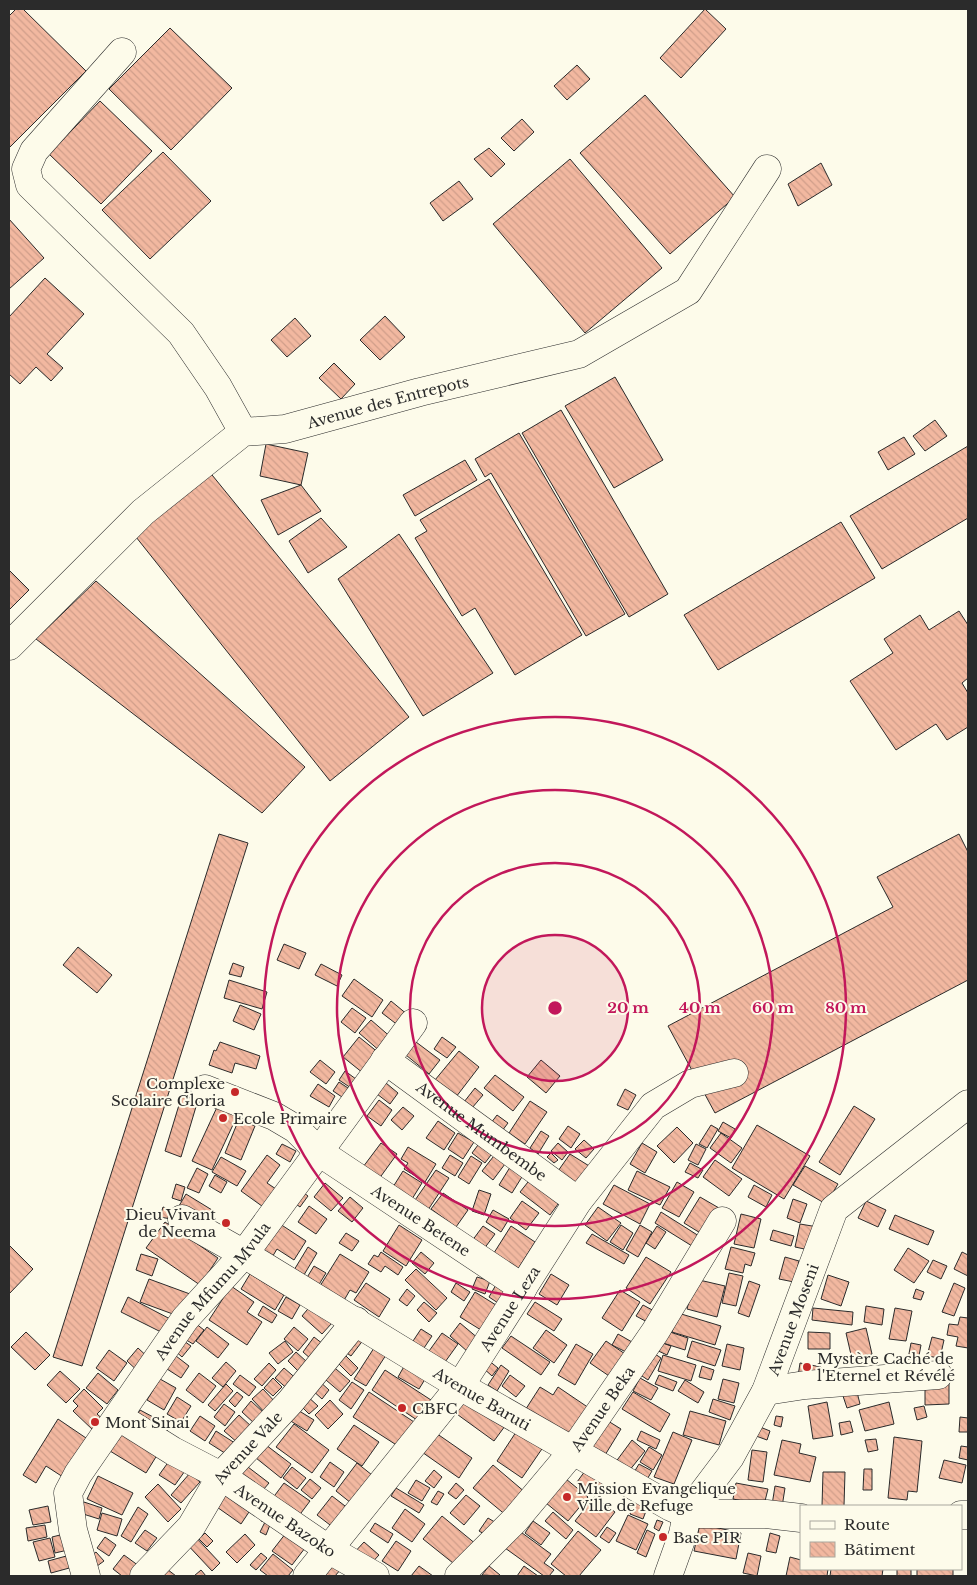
<svg xmlns="http://www.w3.org/2000/svg" width="977" height="1585" viewBox="0 0 977 1585" font-family="'Libre Baskerville',serif">
	<style>
		.building { fill: url(#building-back-hatch); stroke: #2b2b2b }
		.lines { fill: none; stroke-linecap: round; stroke-linejoin: round }
		.minor-casing { stroke: #2b2b2b; stroke-width: 29 }
		.minor { stroke: #fdfbea; stroke-width: 28 }
		.ring { fill: none; stroke: #c2185b; stroke-width: 2.5 }
		.poi-dot { fill: #c62828; stroke: #fdfbea; stroke-width: 2 }
		.labels { text-anchor: middle; dominant-baseline: central; stroke-width: 4; stroke-linejoin: round; paint-order: stroke }
		.street-label { font-size: 15px; fill: #2b2b2b; stroke: #fdfbea }
		.poi-label { font-size: 15px; fill: #2b2b2b; stroke: #fdfbea; text-anchor: start }
		.centre { fill: #c2185b; stroke: #fdfbea; stroke-width: 2.5 }
		.ring-label { font-size: 15px; text-anchor: middle; font-weight: bold; fill: #c2185b; stroke: #fdfbea; stroke-width: 4; stroke-linejoin: round; paint-order: stroke }
	</style>
	<defs>
		<pattern id="building-back-hatch" width="6" height="6" patternUnits="userSpaceOnUse" patternTransform="scale(1.25)"><rect width="6" height="6" fill="#f2b8a0"/><path d="M-1 5l2 2M0 0l6 6M5-1l2 2" fill="none" stroke="#d09e8a"/></pattern>
	</defs>
	<rect width="100%" height="100%" fill="#fdfbea"/>
	<!-- building -->
	<path class="building" d="M16 9H23L86 71 9 148V16Z
		M705 9 726 29 681 78 660 58Z
		M170 28 232 88 171 150 109 89Z
		M577 65 590 79 567 100 554 86Z
		M645 95 735 197 670 254 580 153Z
		M100 101 152 151 101 204 49 154Z
		M522 119 534 132 514 151 501 138Z
		M489 148 505 164 491 177 474 159Z
		M163 152 211 201 150 259 102 210Z
		M570 159 662 268 585 333 493 224Z
		M821 163 832 185 798 206 788 184Z
		M459 181 473 199 443 221 430 203Z
		M9 219 44 258 9 289Z
		M45 278 84 314 47 354 63 368 51 381 36 367 20 384 9 374V317Z
		M385 316 405 337 380 360 360 340Z
		M295 318 311 336 287 357 271 340Z
		M334 363 355 384 341 399 319 378Z
		M615 377 663 460 614 488 565 406Z
		M561 410 668 594 629 617 522 433Z
		M935 420 947 436 925 451 913 436Z
		M519 433 625 614 586 636 491 473 485 477 475 459Z
		M904 437 915 454 888 470 878 452Z
		M266 444 308 453 301 485 260 476Z
		M968 446V518L882 569 850 516Z
		M465 460 477 480 415 516 403 495Z
		M208 470 409 717 330 781 136 537Z
		M489 479 582 635 515 675 475 608 462 616 415 538 427 531 420 520Z
		M301 485 321 511 278 535 261 500Z
		M321 518 347 547 308 573 289 541Z
		M841 522 875 578 718 670 684 615Z
		M399 534 493 673 423 716 338 579Z
		M9 570 29 590 9 610Z
		M96 581 305 767 262 813 36 639Z
		M959 611 968 625V678L962 683 968 693V727L947 740 936 724 896 750 850 681 893 653 884 639 920 615 929 630Z
		M219 834 248 843 82 1366 53 1357Z
		M959 834 968 852V980L715 1113 668 1026 893 907 877 877Z
		M284 944 306 953 299 969 277 960Z
		M78 947 112 975 97 993 63 965Z
		M233 963 244 967 241 977 229 974Z
		M321 964 342 975 337 986 315 975Z
		M354 979 383 1000 372 1017 342 996Z
		M229 980 267 992 262 1009 224 998Z
		M391 1001 408 1015 399 1026 382 1013Z
		M240 1005 261 1014 254 1030 233 1021Z
		M352 1008 366 1018 355 1033 341 1022Z
		M371 1020 393 1039 381 1052 359 1033Z
		M359 1037 379 1053 363 1073 343 1057Z
		M442 1037 456 1047 447 1058 434 1049Z
		M220 1042 260 1056 256 1069 235 1063 232 1073 209 1065 214 1050 216 1051Z
		M416 1042 440 1060 429 1074 406 1055Z
		M459 1051 479 1067 456 1097 435 1080Z
		M320 1060 335 1072 326 1084 310 1072Z
		M541 1060 560 1076 546 1093 527 1077Z
		M345 1071 360 1082 354 1090 339 1080Z
		M495 1075 524 1097 513 1111 484 1088Z
		M339 1082 351 1090 345 1099 333 1091Z
		M386 1083 398 1093 390 1104 377 1094Z
		M318 1084 335 1096 329 1107 310 1096Z
		M475 1088 483 1095 472 1108 464 1102Z
		M625 1089 636 1095 628 1110 617 1105Z
		M182 1095 198 1100 181 1157 165 1151Z
		M379 1100 392 1110 381 1126 367 1116Z
		M530 1101 547 1112 525 1144 509 1133Z
		M218 1105 238 1114 212 1170 192 1161Z
		M854 1106 875 1119 840 1175 819 1162Z
		M403 1107 414 1116 402 1130 391 1120Z
		M497 1115 508 1123 502 1131 491 1123Z
		M239 1119 255 1126 241 1160 225 1153Z
		M438 1121 455 1133 444 1150 426 1138Z
		M723 1122 735 1129 731 1138 718 1131Z
		M711 1125 718 1129 707 1148 699 1144Z
		M757 1125 810 1156 784 1199 732 1168Z
		M568 1126 580 1134 571 1148 559 1139Z
		M677 1127 693 1143 674 1163 657 1146Z
		M541 1131 549 1136 538 1154 530 1148Z
		M458 1133 474 1142 463 1159 448 1149Z
		M721 1133 742 1148 731 1163 710 1148Z
		M584 1140 594 1149 586 1158 575 1149Z
		M481 1141 494 1151 485 1163 472 1153Z
		M381 1143 397 1154 376 1183 360 1171Z
		M558 1143 568 1152 562 1160 551 1151Z
		M642 1143 657 1152 645 1173 630 1164Z
		M282 1144 296 1151 290 1162 276 1154Z
		M696 1144 706 1149 698 1165 688 1160Z
		M408 1147 436 1164 425 1182 404 1169 408 1163 401 1159Z
		M497 1152 508 1160 493 1180 482 1171Z
		M551 1153 558 1160 554 1163 547 1157Z
		M570 1154 594 1169 582 1187 558 1171Z
		M267 1155 280 1165 267 1183 279 1191 266 1209 241 1191Z
		M450 1155 463 1163 455 1176 442 1168Z
		M471 1156 482 1163 469 1184 458 1177Z
		M221 1157 246 1171 237 1186 212 1172Z
		M715 1160 742 1179 729 1196 703 1177Z
		M690 1163 703 1170 698 1178 685 1172Z
		M512 1164 525 1172 512 1193 499 1185Z
		M805 1166 838 1184 826 1204 793 1185Z
		M197 1168 208 1174 199 1193 187 1188Z
		M436 1170 449 1178 426 1213 413 1203Z
		M403 1171 422 1183 407 1207 388 1195Z
		M637 1171 670 1187 660 1205 628 1190Z
		M215 1175 227 1182 221 1193 209 1186Z
		M532 1177 561 1200 550 1215 520 1192Z
		M677 1182 694 1192 679 1217 662 1208Z
		M325 1183 343 1198 331 1211 314 1197Z
		M176 1184 185 1187 181 1201 172 1198Z
		M614 1185 650 1204 640 1224 603 1204Z
		M754 1185 772 1195 766 1207 748 1197Z
		M300 1190 308 1196 300 1207 292 1201Z
		M479 1190 491 1194 484 1215 472 1211Z
		M443 1193 468 1210 456 1227 431 1209Z
		M186 1194 212 1210 202 1227 176 1211Z
		M350 1197 363 1208 352 1222 338 1211Z
		M700 1197 719 1208 702 1234 684 1223Z
		M793 1199 807 1204 800 1223 787 1218Z
		M522 1201 539 1213 526 1230 510 1218Z
		M866 1201 886 1210 878 1227 858 1218Z
		M309 1206 327 1219 316 1234 298 1222Z
		M163 1207 173 1210 171 1219 160 1217Z
		M598 1207 621 1223 607 1241 585 1225Z
		M493 1210 509 1219 501 1232 486 1222Z
		M661 1212 699 1236 692 1246 655 1223Z
		M741 1214 761 1219 754 1248 734 1244Z
		M895 1215 934 1231 928 1245 889 1229Z
		M165 1222 218 1258 200 1285 146 1248Z
		M277 1222 306 1241 294 1260 277 1249 268 1264 256 1256Z
		M800 1224 818 1227 814 1251 795 1247Z
		M399 1225 422 1240 406 1266 383 1251Z
		M621 1225 633 1233 623 1250 610 1242Z
		M640 1225 652 1232 638 1257 626 1250Z
		M483 1226 495 1234 481 1253 469 1245Z
		M511 1226 535 1242 516 1272 492 1256Z
		M657 1226 666 1232 655 1249 646 1243Z
		M773 1230 794 1236 791 1246 770 1240Z
		M346 1233 359 1241 352 1251 339 1243Z
		M592 1234 629 1255 624 1264 586 1243Z
		M9 1245 33 1269 9 1294Z
		M308 1247 317 1253 298 1285 288 1280Z
		M731 1247 755 1253 751 1266 745 1264 743 1273 725 1269Z
		M908 1248 929 1261 914 1283 894 1270Z
		M381 1252 403 1267 398 1275 385 1266 381 1272 368 1264 374 1255 378 1257Z
		M421 1252 434 1263 425 1274 412 1263Z
		M962 1252 968 1255V1276L954 1269Z
		M141 1254 158 1259 152 1276 136 1270Z
		M340 1254 369 1272 356 1293 350 1290 339 1309 315 1294Z
		M646 1257 671 1272 650 1304 626 1288Z
		M785 1257 799 1261 794 1282 779 1279Z
		M933 1260 947 1266 941 1279 927 1272Z
		M314 1266 326 1273 315 1291 303 1284Z
		M416 1269 447 1298 436 1310 405 1280Z
		M729 1273 743 1276 736 1306 722 1303Z
		M250 1274 284 1295 275 1310 241 1289Z
		M551 1274 569 1285 557 1305 539 1294Z
		M828 1275 849 1282 841 1306 821 1299Z
		M477 1277 490 1281 485 1294 472 1289Z
		M149 1279 190 1294 181 1317 140 1302Z
		M695 1279 725 1286 717 1317 687 1309Z
		M749 1281 760 1285 749 1317 738 1313Z
		M366 1283 390 1299 379 1317 354 1300Z
		M456 1283 470 1292 464 1301 451 1292Z
		M497 1283 510 1291 501 1305 489 1297Z
		M954 1283 965 1288 954 1316 942 1312Z
		M231 1286 254 1302 247 1312 262 1322 247 1345 209 1320Z
		M407 1289 415 1296 407 1306 399 1300Z
		M916 1289 924 1292 921 1300 913 1298Z
		M620 1290 640 1302 622 1331 602 1318Z
		M475 1292 496 1305 481 1330 460 1317Z
		M128 1297 174 1321 167 1335 121 1312Z
		M286 1297 300 1305 292 1319 278 1311Z
		M424 1302 437 1313 429 1322 417 1310Z
		M535 1302 562 1319 554 1331 527 1314Z
		M312 1304 332 1323 322 1334 302 1316Z
		M643 1305 656 1312 649 1323 636 1316Z
		M263 1306 277 1315 272 1323 258 1315Z
		M866 1306 884 1309 882 1325 864 1322Z
		M813 1308 853 1312 852 1325 812 1320Z
		M895 1308 912 1311 906 1341 889 1339Z
		M678 1313 721 1326 715 1345 672 1332Z
		M960 1317 968 1318V1348L956 1346 958 1337 947 1335 949 1324 958 1325Z
		M195 1323 204 1330 193 1344 183 1338Z
		M460 1323 479 1339 468 1352 450 1336Z
		M207 1327 229 1344 218 1358 196 1341Z
		M294 1327 308 1339 298 1351 284 1339Z
		M866 1328 872 1354 852 1359 846 1333Z
		M421 1329 432 1336 420 1354 409 1347Z
		M546 1330 567 1345 554 1363 533 1348Z
		M667 1331 688 1338 685 1350 663 1343Z
		M26 1332 50 1355 35 1370 11 1347Z
		M354 1332 364 1339 351 1356 341 1349Z
		M808 1332 830 1333V1349H808Z
		M442 1333 458 1344 440 1369 424 1358Z
		M618 1334 632 1342 626 1352 612 1345Z
		M511 1336 550 1362 541 1375 502 1348Z
		M314 1337 323 1344 311 1359 303 1352Z
		M932 1337 944 1340 940 1358 927 1356Z
		M181 1339 191 1346 182 1357 173 1349Z
		M285 1341 293 1352 278 1364 269 1353Z
		M606 1341 631 1358 615 1380 590 1363Z
		M657 1341 671 1346 667 1355 654 1349Z
		M692 1341 721 1350 715 1366 687 1357Z
		M911 1343 921 1345 918 1361 908 1359Z
		M576 1344 593 1354 575 1385 558 1375Z
		M727 1344 744 1348 740 1370 722 1366Z
		M138 1348 152 1361 141 1374 127 1361Z
		M374 1348 386 1355 366 1386 354 1379Z
		M109 1350 127 1363 114 1381 96 1368Z
		M296 1352 307 1362 298 1371 288 1361Z
		M342 1352 358 1368 351 1376 334 1359Z
		M652 1352 661 1358 648 1380 639 1374Z
		M663 1355 696 1365 691 1381 658 1371Z
		M176 1356 189 1366 181 1378 167 1369Z
		M488 1360 498 1368 492 1376 482 1367Z
		M226 1362 236 1371 223 1387 212 1378Z
		M269 1363 276 1370 262 1386 254 1379Z
		M329 1363 350 1381 340 1392 319 1374Z
		M406 1363 427 1376 419 1389 398 1377Z
		M800 1363 821 1367 819 1379 798 1376Z
		M501 1365 509 1371 497 1391 488 1385Z
		M702 1366 714 1370 711 1380 699 1377Z
		M284 1368 299 1381 290 1391 275 1378Z
		M385 1370 431 1400 417 1420 372 1390Z
		M60 1371 80 1389 66 1403 47 1385Z
		M98 1373 118 1390 107 1404 86 1388Z
		M199 1373 216 1386 203 1403 186 1390Z
		M240 1375 256 1387 249 1396 233 1384Z
		M510 1375 525 1386 516 1397 502 1386Z
		M659 1375 677 1382 673 1391 655 1384Z
		M273 1378 282 1387 273 1396 264 1388Z
		M640 1378 658 1388 651 1400 633 1391Z
		M160 1379 176 1388 164 1410 147 1400Z
		M723 1379 739 1383 734 1403 718 1399Z
		M318 1380 329 1390 322 1399 311 1389Z
		M685 1380 704 1392 698 1403 678 1391Z
		M925 1381H949V1404L925 1405Z
		M352 1382 364 1390 351 1409 339 1400Z
		M226 1384 233 1391 215 1411 208 1405Z
		M540 1387 553 1395 558 1387 589 1408 566 1443 522 1415Z
		M84 1389 103 1408 97 1414 105 1421 94 1431 73 1411 78 1406 73 1401Z
		M263 1389 277 1404 266 1414 252 1399Z
		M237 1392 243 1397 235 1407 229 1401Z
		M369 1392 414 1422 398 1446 353 1417Z
		M633 1392 670 1414 660 1432 622 1409Z
		M857 1392 860 1404 847 1408 843 1396Z
		M306 1395 318 1406 309 1414 298 1403Z
		M177 1397 191 1406 181 1422 167 1414Z
		M465 1397 505 1426 494 1441 454 1412Z
		M713 1399 735 1406 730 1420 709 1412Z
		M330 1400 343 1414 328 1429 315 1415Z
		M251 1401 264 1413 255 1424 242 1412Z
		M827 1402 833 1436 813 1439 808 1406Z
		M889 1402 894 1424 865 1431 859 1410Z
		M224 1404 235 1412 225 1426 214 1417Z
		M924 1406 927 1417 917 1420 914 1408Z
		M296 1409 314 1420 307 1431 289 1420Z
		M140 1410 155 1418 147 1432 132 1424Z
		M690 1411 726 1421 719 1445 683 1435Z
		M239 1415 252 1427 238 1443 224 1431Z
		M200 1416 215 1426 205 1441 190 1431Z
		M776 1416 783 1417 781 1427 774 1425Z
		M960 1417 968 1418V1432H959Z
		M58 1419 86 1438 63 1477 46 1466 36 1483 23 1475Z
		M160 1419 170 1426 161 1440 151 1433Z
		M608 1421 621 1429 602 1460 589 1452Z
		M850 1421 853 1432 841 1435 839 1423Z
		M294 1424 329 1450 312 1473 276 1447Z
		M354 1425 379 1442 362 1466 337 1449Z
		M520 1426 546 1443 522 1478 497 1461Z
		M760 1427 770 1431 767 1440 756 1436Z
		M123 1430 159 1452 146 1473 110 1451Z
		M216 1431 238 1445 231 1457 209 1443Z
		M433 1431 472 1458 459 1478 419 1450Z
		M641 1431 660 1440 656 1449 637 1440Z
		M673 1432 692 1440 674 1484 654 1477Z
		M894 1437 922 1441 917 1492 908 1491 907 1500 888 1498Z
		M876 1439 878 1450 868 1452 865 1440Z
		M632 1440 645 1451 625 1476 612 1467Z
		M782 1440 801 1444 799 1453 816 1457 810 1482 774 1475Z
		M266 1445 291 1464 281 1478 256 1458Z
		M961 1446 968 1447V1460L959 1458Z
		M649 1447 662 1455 653 1470 640 1462Z
		M752 1450 767 1452 763 1482 748 1480Z
		M172 1457 187 1468 175 1485 159 1475Z
		M944 1460 966 1465 962 1483 939 1478Z
		M330 1462 344 1472 334 1487 320 1477Z
		M357 1463 372 1475 351 1503 336 1491Z
		M244 1464 269 1483 258 1496 234 1478Z
		M639 1464 652 1471 643 1486 630 1479Z
		M493 1465 526 1493 507 1516 473 1488Z
		M292 1467 306 1478 297 1489 283 1478Z
		M864 1469H872V1490H863Z
		M434 1470 442 1477 434 1488 425 1481Z
		M585 1471 607 1486 600 1497 577 1482Z
		M823 1472H845L844 1506H822Z
		M190 1473 200 1482 181 1503 171 1495Z
		M98 1476 133 1493 122 1515 87 1499Z
		M310 1479 321 1488 312 1499 301 1490Z
		M566 1479 588 1497 568 1521 546 1503Z
		M416 1480 430 1488 422 1501 408 1493Z
		M284 1483 310 1501 295 1521 269 1503Z
		M456 1483 464 1490 456 1499 448 1493Z
		M736 1483 768 1489 764 1505 733 1499Z
		M158 1484 181 1509 168 1522 145 1497Z
		M775 1486 785 1488 782 1507 772 1505Z
		M226 1487 253 1506 241 1524 214 1505Z
		M396 1488 424 1505 419 1513 391 1496Z
		M438 1491 444 1494 437 1505 431 1502Z
		M466 1495 480 1506 464 1525 450 1513Z
		M332 1496 349 1509 334 1528 317 1515Z
		M594 1497 615 1512 596 1537 575 1521Z
		M636 1498 649 1503 643 1519 630 1514Z
		M84 1502 102 1508 99 1519 80 1513Z
		M48 1506 51 1522 33 1525 29 1510Z
		M138 1507 148 1514 131 1542 121 1536Z
		M405 1509 425 1524 412 1542 392 1528Z
		M553 1512 573 1530 566 1539 545 1521Z
		M102 1513 122 1519 117 1536 97 1530Z
		M263 1513 273 1517 266 1535 260 1532 265 1522 261 1521Z
		M628 1515 648 1524 636 1550 616 1541Z
		M442 1516 477 1545 458 1567 423 1539Z
		M488 1518 498 1524 489 1537 479 1531Z
		M657 1520 663 1522 659 1531 654 1528Z
		M533 1521 550 1533 541 1545 525 1533Z
		M375 1523 393 1534 388 1543 370 1531Z
		M700 1524 741 1533 736 1559 694 1551Z
		M45 1525 47 1537 28 1541 26 1528Z
		M607 1527 616 1533 609 1543 600 1537Z
		M145 1530 157 1538 147 1551 135 1543Z
		M518 1530 551 1554 544 1563 554 1570 549 1576H544L505 1548Z
		M647 1530 655 1534 646 1557 637 1553Z
		M578 1531 601 1550 579 1576H566L551 1564Z
		M192 1533 220 1563 212 1571 184 1541Z
		M205 1533 213 1541 207 1547 199 1539Z
		M286 1533 305 1548 292 1565 272 1551Z
		M770 1533 780 1536 776 1553 766 1551Z
		M64 1534 68 1550 55 1553 52 1537Z
		M245 1534 255 1545 237 1563 226 1552Z
		M105 1537 116 1545 109 1556 97 1548Z
		M50 1538 55 1557 39 1561 33 1542Z
		M396 1541 411 1551 398 1571 382 1561Z
		M364 1542 379 1555 367 1568 352 1555Z
		M96 1552 104 1561 93 1569 86 1560Z
		M261 1553 267 1558 256 1570 250 1565Z
		M748 1553 761 1556 757 1576 743 1573Z
		M273 1554 293 1570 288 1576H268L260 1570Z
		M70 1555 73 1567 51 1573 48 1561Z
		M124 1555 139 1566 132 1576H122L113 1569Z
		M790 1557 801 1560V1569H828L827 1576H786Z
		M328 1558 341 1569 335 1576H326L318 1570Z
		M163 1566 176 1576H152Z
		M419 1566 433 1576H411Z
		M489 1566 500 1575 499 1576 482 1575Z
		M524 1566 538 1576H517Z
		M831 1569H883L882 1576H830Z
		M897 1569H911V1576H897Z
		M917 1569H953V1576H917Z
		M201 1570 206 1576H194Z"/>
	<g class="lines">
		<!-- minor casing -->
		<g class="minor-casing">
			<g id="minor">
				<path d="M122 52 34 151 26 169 30 185 181 333 218 387 243 432"/>
				<path id="s1" d="M9 646 143 512 243 432 285 429 420 392 579 354 688 291 767 169"/>
				<path id="s2" d="M385 1060 578 1201"/>
				<path id="s3" d="M205 1089 274 1116 296 1129 319 1152 523 1288"/>
				<path id="s4" d="M182 1219 244 1254 460 1386 671 1507 687 1514H766L801 1518"/>
				<path d="M766 1391 805 1385 938 1375"/>
				<path id="s5" d="M119 1417 173 1451 221 1476 328 1549 375 1576"/>
				<path d="M961 1515H968"/>
				<path id="s6" d="M86 1576 73 1530 68 1493 78 1474 185 1319 244 1254 413 1023"/>
				<path id="s7" d="M144 1576 191 1527 221 1476 291 1401 356 1321"/>
				<path id="s8" d="M307 1576 460 1386 578 1201 653 1106 690 1084 734 1073"/>
				<path id="s9" d="M459 1576 516 1519 573 1451 655 1332 722 1221"/>
				<path id="s10" d="M668 1576 683 1534 687 1514 730 1457 766 1391 834 1209 968 1104"/>
			</g>
		</g>
		<!-- minor -->
		<use href="#minor" class="minor"/>
	</g>
	<!-- distance rings -->
	<circle cx="555" cy="1008" r="73" fill="#c2185b" fill-opacity=".12"/>
	<g class="ring">
		<circle cx="555" cy="1008" r="73"/>
		<circle cx="555" cy="1008" r="145"/>
		<circle cx="555" cy="1008" r="218"/>
		<circle cx="555" cy="1008" r="291"/>
	</g>
	<!-- markers -->
	<g class="poi-dot">
		<circle cx="235" cy="1092" r="5"/>
		<circle cx="223" cy="1118" r="5"/>
		<circle cx="226" cy="1223" r="5"/>
		<circle cx="807" cy="1367" r="5"/>
		<circle cx="402" cy="1408" r="5"/>
		<circle cx="95" cy="1422" r="5"/>
		<circle cx="567" cy="1497" r="5"/>
		<circle cx="663" cy="1537" r="5"/>
	</g>
	<g class="labels">
		<!-- street labels -->
		<g class="street-label">
			<text stroke="none"><textPath href="#s1" startOffset="466">Avenue des Entrepots</textPath></text>
			<text stroke="none"><textPath href="#s2" startOffset="120">Avenue Mumbembe</textPath></text>
			<text stroke="none"><textPath href="#s3" startOffset="255">Avenue Betene</textPath></text>
			<text stroke="none"><textPath href="#s6" startOffset="334">Avenue Mfumu Mvula</textPath></text>
			<text stroke="none"><textPath href="#s8" startOffset="336">Avenue Leza</textPath></text>
			<text stroke="none"><textPath href="#s10" startOffset="288">Avenue Moseni</textPath></text>
			<text stroke="none"><textPath href="#s4" startOffset="350">Avenue Baruti</textPath></text>
			<text stroke="none"><textPath href="#s9" startOffset="221">Avenue Beka</textPath></text>
			<text stroke="none"><textPath href="#s7" startOffset="166">Avenue Vale</textPath></text>
			<text stroke="none"><textPath href="#s5" startOffset="196">Avenue Bazoko</textPath></text>
		</g>
		<!-- poi labels -->
		<g class="poi-label">
			<text x="225" y="1083" text-anchor="end">Complexe<tspan x="225" dy="17">Scolaire Gloria</tspan></text>
			<text x="233" y="1118">Ecole Primaire</text>
			<text x="216" y="1214" text-anchor="end">Dieu Vivant<tspan x="216" dy="17">de Neema</tspan></text>
			<text x="817" y="1358">Mystère Caché de<tspan x="817" dy="17">l'Eternel et Révélé</tspan></text>
			<text x="412" y="1408">CBFC</text>
			<text x="105" y="1422">Mont Sinai</text>
			<text x="577" y="1488">Mission Evangelique<tspan x="577" dy="17">Ville de Refuge</tspan></text>
			<text x="673" y="1537">Base PIR</text>
		</g>
	</g>
	<circle cx="555" cy="1008" r="8" class="centre"/>
	<g class="ring-label">
		<text x="628" y="1013">20 m</text>
		<text x="700" y="1013">40 m</text>
		<text x="773" y="1013">60 m</text>
		<text x="846" y="1013">80 m</text>
	</g>
	<!-- border -->
	<rect width="977" height="1585" fill="none" stroke="#2b2b2b" stroke-width="20"/>
	<!-- legend -->
	<rect x="800" y="1505" width="162" height="65" fill="#fdfbea" stroke="#a9a89e"/>
	<rect x="810" y="1521" width="25" height="8" fill="#fdfbea" stroke="#a9a89e"/>
	<text x="844" y="1530" font-size="15" fill="#2b2b2b">Route</text>
	<rect x="810" y="1542" width="25" height="15" fill="url(#building-back-hatch)" stroke="#a9a89e"/>
	<text x="844" y="1555" font-size="15" fill="#2b2b2b">Bâtiment</text>
</svg>
